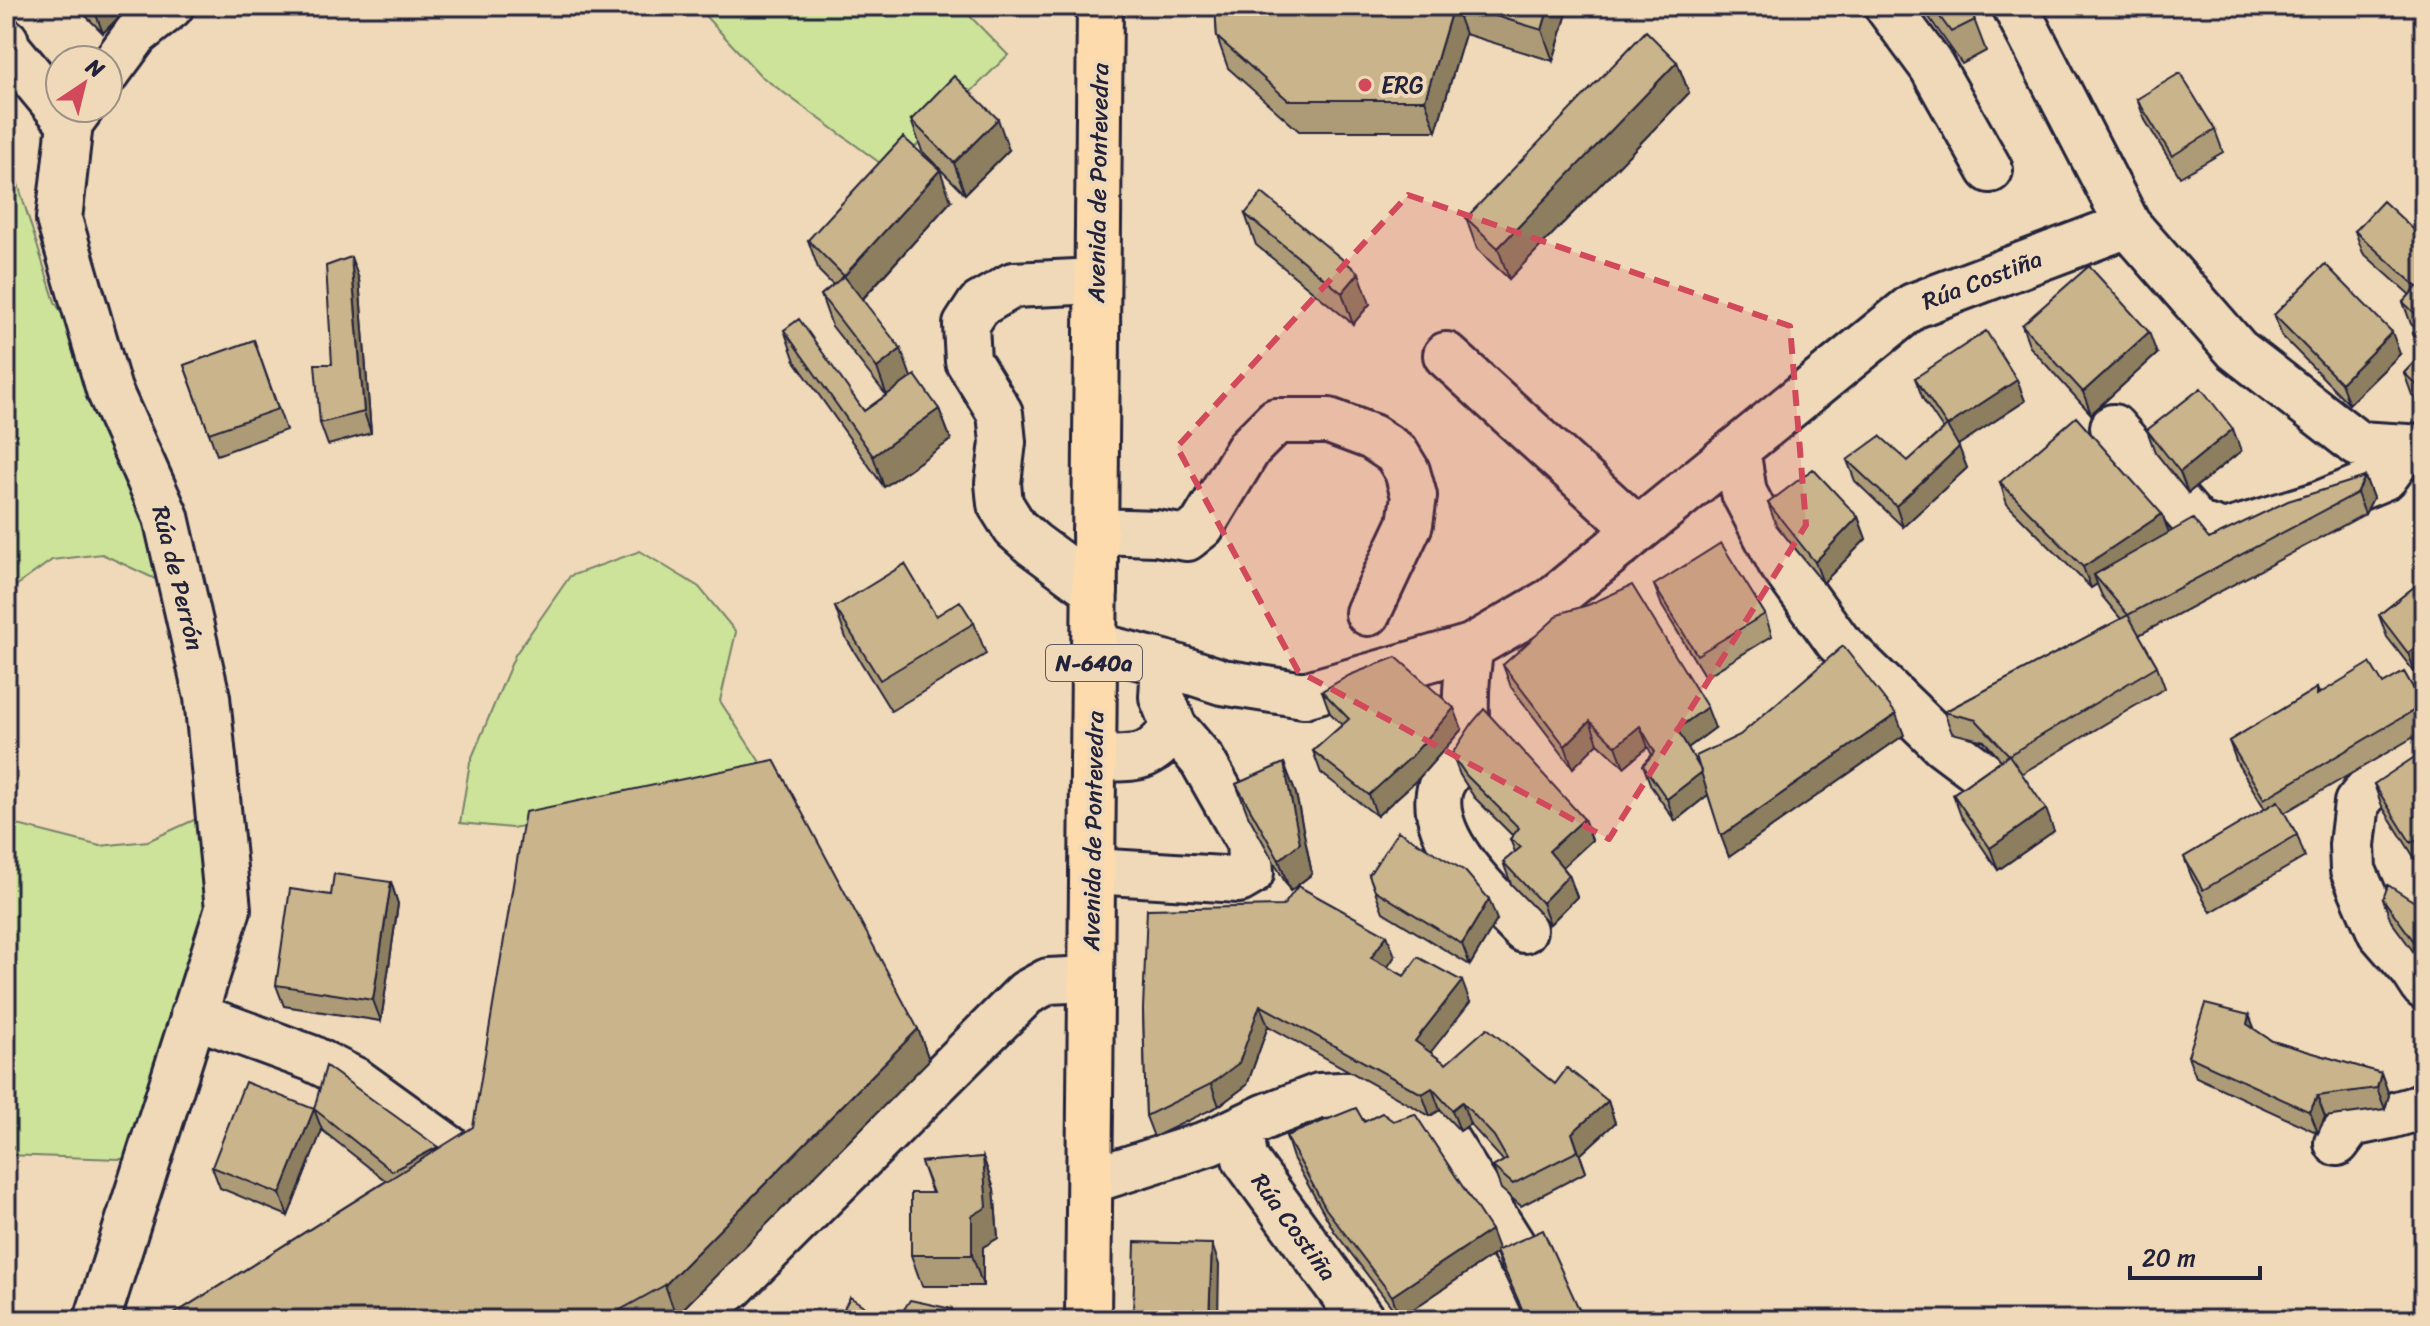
<svg xmlns="http://www.w3.org/2000/svg" width="2430" height="1326" viewBox="0 0 2430 1326" font-family="Sriracha,sans-serif">
	<style>
		.green { fill: #cce399; stroke: #77826a; stroke-width: 2 }
		.lines { fill: none; stroke-linecap: round; stroke-linejoin: round }
		.minor-casing { stroke: #22223b; stroke-width: 50 }
		.major-casing { stroke: #22223b; stroke-width: 50 }
		.minor { stroke: #efd9b8; stroke-width: 44 }
		.major { stroke: #fedbac; stroke-width: 44 }
		.wall { fill: #ad9b78; stroke: #22223b; stroke-width: 2 }
		.shaded-wall { fill: #8d7e61; stroke: #22223b; stroke-width: 2 }
		.building { fill: #c9b48b; stroke: #22223b; stroke-width: 2 }
		.marked { fill: #d1495b; fill-opacity: 0.2; stroke: #d1495b; stroke-width: 6; stroke-dasharray: 16 10; stroke-linejoin: round }
		.poi-dot { fill: #d1495b; stroke: #efd9b8; stroke-width: 3 }
		.labels { text-anchor: middle; dominant-baseline: central; stroke-width: 8; stroke-linejoin: round; paint-order: stroke }
		.shield { fill: #efd9b8; stroke: #605960; stroke-width: 2 }
		.shield-label { font-size: 22px; font-weight: bold; fill: #22223b }
		.poi-label { font-size: 24px; fill: #22223b; stroke: #efd9b8; text-anchor: start }
		.street-label { font-size: 24px; fill: #22223b; stroke: #efd9b8 }
	</style>
	<rect width="100%" height="100%" fill="#efd9b8"/>
	<filter id="ink" filterUnits="userSpaceOnUse"><feTurbulence type="fractalNoise" baseFrequency=".0125" numOctaves="2"/><feDisplacementMap in="SourceGraphic" scale="16" xChannelSelector="R" yChannelSelector="G"/><feConvolveMatrix kernelMatrix="1 2 1 2 8 2 1 2 1" color-interpolation-filters="sRGB"/></filter>
	<g filter="url(#ink)">
		<!-- green -->
		<path class="green" d="M696 6H960L1008 55 891 171 761 76Z
			M6 146 55 302 109 390 183 592 102 554 52 560 6 593Z
			M640 551 699 587 736 632 720 701 773 782 512 828 460 823 470 762 515 655 570 576Z
			M218 809 228 909 147 1160 6 1155V822L100 846 148 841Z"/>
		<g class="lines">
			<!-- minor casing -->
			<g class="minor-casing">
				<path id="minor" d="M1887 6 1932 67 1990 170
					M2015 6 2128 225 2237 350 2358 444 2424 448
					M6 41 7 47 70 123
					M108 72 136 34 171 6
					M81 108 70 123 59 219 109 390 166 517 207 697 228 909 97 1320
					M1446 355 1638 530
					M2113 427 2197 524 2224 533 2317 505 2385 477 2407 447
					M1737 449 1744 493 1780 562 1838 642 1943 744 1983 774
					M1095 531 1156 533 1187 538 1202 526 1249 448 1276 421H1329L1372 437 1396 453 1407 471 1414 496 1410 524 1368 613
					M1095 590 1033 544 1015 528 1000 504 998 483 1003 442 1000 413 968 361 966 325 979 305 1013 285 1097 281
					M1094 645 1164 663 1222 682 1304 695 1471 647 1552 600 1913 306 2128 225
					M1471 647C1467 670 1465 692 1466 715 1466 724 1470 737 1467 745 1461 762 1442 774 1439 793 1431 843 1492 897 1524 930
					M2424 745 2384 769 2357 803 2352 845 2353 870 2380 932 2413 970 2424 987
					M1093 759C1135 757 1148 764 1174 727
					M1092 871 1239 880 1251 873 1249 843 1202 760 1174 727 1162 697 1164 663
					M193 1015 311 1058 355 1080 449 1148
					M1241 1128 1245 1159 1362 1320
					M2337 1143 2351 1124 2390 1116 2422 1107 2424 1104
					M1090 1181 1209 1143 1267 1116 1319 1096 1363 1094 1405 1115 1445 1138 1520 1257
					M688 1320 733 1286 1026 993 1048 981 1091 979"/>
			</g>
			<!-- major casing -->
			<g class="major-casing">
				<path id="major" d="M1088 1320 1100 6"/>
			</g>
			<!-- minor -->
			<use href="#minor" class="minor"/>
			<!-- major -->
			<use href="#major" class="major"/>
		</g>
		<!-- wall -->
		<path class="wall" d="M76 6H130L103 33Z
			M1215 6H1569L1553 61 1465 34 1436 131H1299L1228 68 1217 37Z
			M1921 6H1969L1986 51 1962 64Z
			M1677 62 1689 93 1509 279 1477 249 1466 218Z
			M2137 99 2215 130 2223 152 2180 177 2145 120Z
			M911 120 1009 150 965 194 922 151Z
			M951 201 862 300 911 378 939 409 951 440 884 487 795 361 784 330 864 411 886 395 832 326 821 295 833 285 819 271 808 240Z
			M1245 214 1370 304 1353 324 1256 245Z
			M2355 231 2424 239V406L2412 395 2404 373 2421 355 2413 333 2417 330 2411 324 2403 302 2410 295 2363 253Z
			M359 279 371 433 328 445 320 423Z
			M2274 315 2400 354 2349 404 2282 336Z
			M2022 325 2157 354 2091 414 2030 347Z
			M254 340 286 430 217 455 184 365Z
			M1915 378 2017 380 2025 401 1958 445 1967 468 1903 527 1855 481 1847 460 1908 461 1943 429 1923 399Z
			M2147 430 2241 451 2188 493 2155 452Z
			M2365 477 2373 498 2365 514 2139 635 2157 666 2165 688 2021 774 2054 831 1998 870 1961 816 1953 794 2001 760 1984 741 1952 733 1944 712 2121 619 2102 596 2097 584 2091 588 2007 504 2000 482 2169 533 2209 539Z
			M1768 503 1858 517 1866 539 1823 583 1776 525Z
			M2424 579V668L2416 674 2387 637 2379 615Z
			M1654 585 1765 614 1772 636 1705 677 1662 606Z
			M835 607 974 623 986 654 891 711 846 638Z
			M1503 665 1715 728 1688 748 1701 772 1904 735 1729 857 1708 795 1675 821 1651 786 1643 765 1652 755 1648 747 1624 767 1598 743 1573 768 1511 687Z
			M2404 672 2424 707V731L2284 813 2297 835 2305 857 2211 912 2192 878 2184 857 2265 809 2237 763 2229 741 2317 688 2319 693 2383 684Z
			M1322 691 1462 729 1419 778 1377 816 1321 773 1313 751 1342 725 1330 713Z
			M1452 754 1584 819 1592 840 1563 867 1569 875 1577 897 1550 924 1511 884 1503 862 1515 852 1510 839 1513 836 1474 797 1460 775Z
			M1284 763 1296 794 1312 874 1290 891 1248 815 1236 784Z
			M2424 766V862L2419 865 2382 806 2374 784Z
			M1369 875 1497 920 1470 965 1383 912Z
			M391 882 398 904 381 1021 284 1006 276 985 331 895Z
			M2383 899 2424 908V966L2391 921Z
			M1395 956 1387 967 1404 976 1470 1002 1430 1052 1446 1064 1555 1084 1608 1101 1615 1123 1580 1155 1586 1172 1521 1206 1501 1189 1493 1167 1503 1161 1501 1158 1470 1124 1460 1131 1440 1110 1430 1116 1268 1026 1247 1085 1219 1106 1154 1137 1146 1116 1143 1009Z
			M2249 1015 2255 1030 2272 1041 2381 1073 2389 1095 2385 1109 2325 1117 2318 1133 2196 1077 2188 1056Z
			M918 1029 929 1060 676 1316 669 1320H165L386 1181 322 1130 288 1216 220 1188 212 1167 314 1109 438 1147V1148Z
			M1364 1122 1498 1250 1584 1320H1525L1503 1272 1496 1253 1400 1318 1334 1231 1293 1158 1286 1136Z
			M983 1157 994 1189 998 1238 983 1247V1286H922L911 1255 932 1193 921 1162Z"/>
		<!-- shaded-wall -->
		<path class="shaded-wall" d="M101 6H130L103 33 95 12Z
			M1453 6H1455L1465 34 1436 131 1425 100Z
			M1549 6H1569L1553 61 1542 30Z
			M1677 62 1689 93 1509 279 1498 248Z
			M998 119 1009 150 965 194 954 163Z
			M940 170 951 201 855 307 844 276Z
			M351 257 359 279 371 433 364 412Z
			M1359 273 1370 304 1353 324 1342 293Z
			M2149 332 2157 354 2091 414 2083 392Z
			M2392 332 2400 354 2349 404 2341 383Z
			M901 349 912 380 888 399 877 368Z
			M2017 380 2025 401 1955 447 1947 426Z
			M939 409 951 440 884 487 873 456Z
			M2233 429 2241 451 2188 493 2180 472Z
			M1959 447 1967 468 1903 527 1896 506Z
			M2365 477 2373 498 2365 514 2357 493Z
			M2162 514 2170 536 2094 575 2097 584 2091 588 2083 567Z
			M1858 517 1866 539 1823 583 1815 562Z
			M2424 640V668L2416 674 2408 653Z
			M1707 707 1715 728 1685 750 1677 729Z
			M1454 708 1462 729 1419 778 1377 816 1369 795Z
			M1896 714 1904 735 1729 857 1721 836Z
			M1590 721 1598 743 1573 768 1565 746Z
			M1640 726 1648 747 1624 767 1616 746Z
			M1284 763 1296 794 1312 874 1290 891 1279 860Z
			M1702 772 1709 794 1675 821 1667 799Z
			M2046 809 2054 831 1998 870 1990 848Z
			M1584 819 1592 840 1557 872 1549 851Z
			M1569 875 1577 897 1550 924 1542 903Z
			M391 882 398 904 381 1021 373 1000Z
			M1489 899 1497 920 1470 965 1462 944Z
			M1387 935 1395 956 1379 980 1371 958Z
			M1462 981 1470 1002 1423 1062 1415 1041Z
			M1260 1005 1268 1026 1247 1085 1219 1106 1211 1084Z
			M2249 1015 2257 1036 2247 1024Z
			M918 1029 929 1060 676 1316 665 1285Z
			M2381 1073 2389 1095 2385 1109 2377 1088Z
			M1432 1088 1440 1110 1430 1116 1422 1094Z
			M2317 1096 2325 1117 2318 1133 2310 1112Z
			M1608 1101 1615 1123 1580 1155 1586 1172 1572 1133Z
			M1462 1102 1470 1124 1460 1131 1452 1110Z
			M314 1109 322 1130 288 1216 280 1194Z
			M983 1157 994 1189 998 1238 983 1247V1286L972 1255V1216Z
			M1491 1230 1499 1251 1400 1318 1392 1296Z
			M1212 1244 1219 1265 1218 1320H1209Z
			M952 1309 956 1320H950Z"/>
		<!-- building -->
		<path class="building" d="M90 6H101L95 12Z
			M1215 6H1453L1425 100H1288L1217 37Z
			M1463 6H1549L1542 30Z
			M1932 6H1969L1975 20 1951 32Z
			M1646 31 1677 62 1498 248 1466 218Z
			M2180 73 2215 130 2172 156 2137 99Z
			M954 76 998 119 954 163 911 120Z
			M903 137 940 170 844 276 808 240Z
			M1262 193 1359 273 1342 293 1245 214Z
			M2383 201 2424 239V322L2403 302 2417 287 2355 231Z
			M351 257 364 412 320 423 315 364H332L326 266Z
			M2325 264 2392 332 2341 383 2274 315Z
			M2089 266 2149 332 2083 392 2022 325Z
			M844 276 901 349 877 368 821 295Z
			M799 319 864 411 915 375 939 409 873 456 784 330Z
			M2424 322V343L2413 333Z
			M1986 331 2017 380 1947 426 1915 378Z
			M254 340 278 409 209 433 184 365Z
			M2424 352V391H2423L2404 373Z
			M2201 388 2233 429 2180 472 2147 430Z
			M2076 417 2162 514 2083 567 2000 482Z
			M1947 426 1959 447 1896 506 1847 460 1880 436 1908 461Z
			M1813 469 1858 517 1815 562 1768 503Z
			M2365 477 2357 493 2128 615 2094 575 2193 519 2209 539 2288 501Z
			M1721 543 1765 614 1697 655 1654 585Z
			M905 564 936 616 960 601 974 623 880 680 835 607Z
			M2424 579V640L2408 653 2379 615Z
			M1632 585 1707 707 1677 729 1702 772 1667 799 1643 765 1655 752 1640 726 1616 746 1590 721 1565 746 1503 665 1561 613 1588 605Z
			M2128 615 2157 666 2009 755 1976 720 1944 712Z
			M1843 646 1896 714 1721 836 1696 756 1740 735Z
			M1396 657 1454 708 1411 757 1369 795 1313 751 1349 719 1322 691 1350 675Z
			M2370 663 2383 684 2404 672 2423 705 2264 799 2229 741 2317 688V695Z
			M1484 709 1584 819 1549 851 1569 875 1542 903 1503 862 1521 847 1510 839 1519 828 1466 775 1452 754 1473 722Z
			M2009 755 2046 809 1990 848 1953 794Z
			M2416 756 2424 766V836L2411 843 2374 784Z
			M774 760 918 1029 665 1285 602 1320H239L238 1319 237 1320H165L473 1127 525 812Z
			M1284 763 1300 843 1279 860 1236 784Z
			M2278 801 2297 835 2203 890 2184 857Z
			M1398 831 1465 871 1489 899 1462 944 1375 890 1369 875Z
			M334 874 391 882 373 1000 276 985 290 889 331 895Z
			M2388 885 2424 908V955L2383 899Z
			M1298 886 1387 935 1371 958 1404 976 1418 957 1462 981 1415 1041 1446 1064 1487 1028 1555 1084 1567 1068 1608 1101 1572 1133 1578 1151 1513 1184 1493 1167 1507 1159 1494 1136 1462 1102 1452 1110 1432 1088 1422 1094 1260 1005 1239 1063 1211 1084 1146 1116 1143 1009 1147 909 1283 906Z
			M2205 1004 2249 1015 2247 1024 2272 1041 2381 1073 2377 1088 2317 1096 2310 1112 2188 1056Z
			M326 1066 438 1147 392 1171 314 1109Z
			M245 1082 314 1109 280 1194 212 1167Z
			M1356 1108 1364 1122 1382 1113 1393 1121 1415 1114 1491 1230 1392 1296 1326 1209 1286 1136Z
			M983 1157 987 1207 972 1216V1255H911V1193H933L921 1162Z
			M1543 1230 1584 1320H1527L1496 1251Z
			M1135 1242 1212 1244 1209 1320H1133Z
			M850 1297 885 1320H838Z
			M910 1300 952 1309 950 1320H897Z"/>
	</g>
	<!-- marked area -->
	<path class="marked" d="M1408 195 1790 326 1806 525 1609 839 1298 671 1177 447Z"/>
	<!-- markers -->
	<circle class="poi-dot" cx="1365" cy="85" r="8"/>
	<g class="labels">
		<!-- shield labels -->
		<rect class="shield" x="1046" y="645" width="96" height="36" rx="6"/>
		<g class="shield-label">
			<text x="1094" y="663">N-640a</text>
		</g>
		<!-- poi labels -->
		<g class="poi-label">
			<text x="1381" y="85">ERG</text>
		</g>
		<!-- street labels -->
		<g class="street-label">
			<text transform="translate(1098 183) rotate(-89)">Avenida de Pontevedra</text>
			<text transform="translate(1982 280) rotate(-21)">Rúa Costiña</text>
			<text transform="translate(178 578) rotate(76)">Rúa de Perrón</text>
			<text transform="translate(1093 831) rotate(-89)">Avenida de Pontevedra</text>
			<text transform="translate(1294 1227) rotate(54)">Rúa Costiña</text>
		</g>
	</g>
	<!-- margin -->
	<rect width="2430" height="1326" fill="none" stroke="#efd9b8" stroke-width="32"/>
	<rect x="16" y="16" width="2398" height="1294" fill="none" stroke="#22223b" stroke-width="3" filter="url(#ink)"/>
	<!-- north arrow -->
	<g transform="translate(84 84) rotate(35)"><circle r="38" fill="#efd9b8" stroke="#9d9086" stroke-width="2"/>
	<path d="M0-6L14 30L0 20L-14 30Z" fill="#d1495b"/>
	<text y="-12" font-size="22" font-weight="bold" text-anchor="middle" fill="#22223b">N</text>
	</g>
	<!-- scale -->
	<path d="M2130 1266v12h130v-12" fill="none" stroke="#22223b" stroke-width="4"/>
	<text x="2142" y="1266" font-size="24" fill="#22223b" stroke="#efd9b8" stroke-width="6" paint-order="stroke">20 m</text>
</svg>
